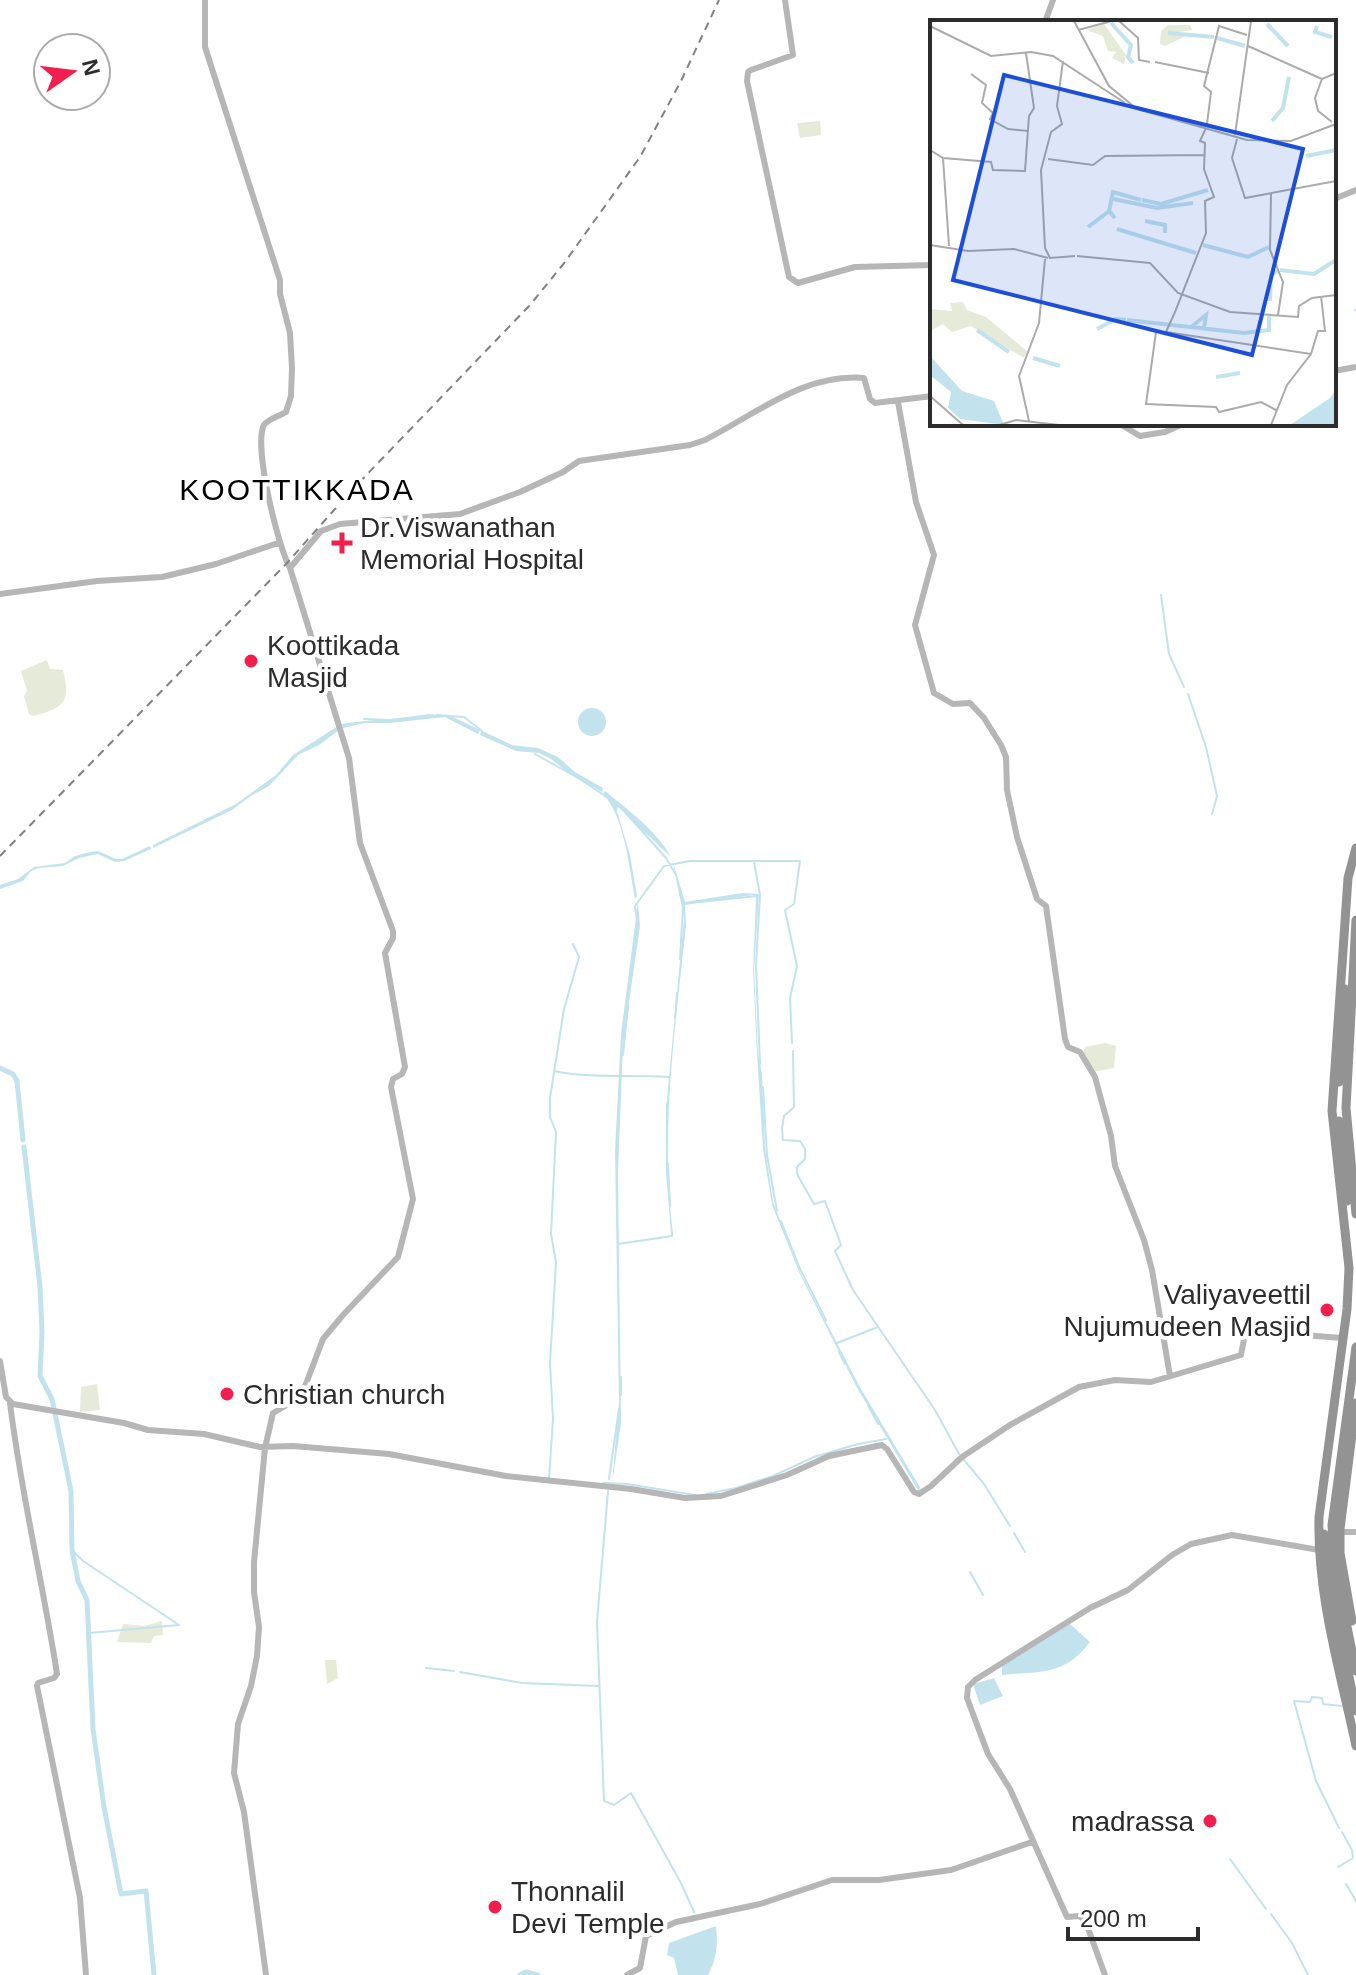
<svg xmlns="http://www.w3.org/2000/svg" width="1356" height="1975" viewBox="0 0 1356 1975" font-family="Helvetica,sans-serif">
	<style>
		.green { fill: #e5ebd8 }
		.water { fill: #c2e3ed }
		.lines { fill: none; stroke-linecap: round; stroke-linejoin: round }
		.stream { stroke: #c2e3ed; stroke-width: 2 }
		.canal { stroke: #c2e3ed; stroke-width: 5 }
		.secondary { stroke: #b6b6b6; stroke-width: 6 }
		.highway { stroke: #939393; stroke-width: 9 }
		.rail { stroke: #818181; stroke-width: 2; stroke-dasharray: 8 6; stroke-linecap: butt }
		.poi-dot { fill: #f31e4e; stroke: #fff; stroke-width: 3 }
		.labels { text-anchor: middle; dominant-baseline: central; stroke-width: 8; stroke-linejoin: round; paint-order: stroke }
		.poi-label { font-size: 28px; fill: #2c2c2c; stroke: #fff; text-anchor: start }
		.neighbourhood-label { font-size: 30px; letter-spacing: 2px; fill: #000; stroke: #fff }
		.inset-river { fill: none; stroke: #c2e3ed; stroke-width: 4 }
		.inset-road { fill: none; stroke: #ababab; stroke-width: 2 }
		.view { fill: #1d4ed8; fill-opacity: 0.15; stroke: #1d4ed8; stroke-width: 4 }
		.inset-edge { fill: none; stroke: #2c2c2c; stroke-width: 4 }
	</style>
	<rect width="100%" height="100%" fill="#fff"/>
	<!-- green -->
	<path class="green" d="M820 121 821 135 800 138 797 123Z
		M47 660 50 669 63 670C71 702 64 708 33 716L29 714 24 696 27 691 21 671Z
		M1105 1043 1116 1046 1114 1068 1093 1072 1083 1054 1085 1047Z
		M97 1384 100 1410 80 1412 81 1387Z
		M162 1621 163 1635 154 1636 151 1643 117 1642 123 1624 144 1626Z
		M325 1660H336L338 1678 327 1684Z"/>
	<!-- water -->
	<path class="water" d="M578 722a14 14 0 1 1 28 0a14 14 0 1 1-28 0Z
		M429 714 453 717 480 730 478 734 445 717 390 723H365L343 728 341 724C370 719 399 720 429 714Z
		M338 726 339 730 319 745 298 755 269 786 252 795 232 810 153 848V845L236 804 276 775 293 755Z
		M482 731 512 745 538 748 558 757 575 772 603 788 602 792 574 777 551 759 539 753 516 751 480 735Z
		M605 791C628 810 657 831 671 857L618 807 617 811 630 855 637 896 635 899C629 867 625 818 603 794Z
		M150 846 151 849 124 861 115 862 98 854 79 858 63 866 39 868 31 871 23 881 0 889V885L18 879 34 867 65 863 75 856 90 852 98 851 116 859H122Z
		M672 859 685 902 742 893 759 894 754 969 758 1054 762 1074 765 1148 773 1202 801 1274 861 1389 921 1489 918 1490 856 1386 800 1274 772 1205 763 1149 757 1054 753 969 756 898 753 895 685 905 686 926C675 1029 660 1131 673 1234H671L666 1172V1110L684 918Z
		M638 902 640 926 623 1044 618 1172 621 1423 612 1484 619 1403 615 1150 621 1034Z
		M1070 1624 1090 1642C1064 1676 1042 1671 1002 1675V1666Z
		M994 1678 1003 1696 980 1705 973 1684Z
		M716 1926C718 1944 717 1958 708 1975H678L674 1958 667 1955 669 1943Z"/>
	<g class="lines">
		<!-- stream -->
		<path class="stream" d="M1355 310H1356
			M1161 595 1169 654 1184 687
			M1188 694 1206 747 1217 796 1212 814
			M437 715 464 717 482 731
			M364 719 391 720 423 716
			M535 754 571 774
			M580 779 608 798
			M625 812 666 858 676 875
			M754 862 760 895 756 965 760 1064
			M700 902 757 896
			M637 920 635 906 664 866 690 861H800L794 904 785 910 797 966 790 998 792 1043
			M680 959 683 905
			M675 1018 677 993
			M793 1051 794 1107 784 1116 782 1128 783 1140 800 1141 805 1149V1159L797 1167V1174L814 1204 825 1201 841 1245 835 1251 853 1290 935 1410 959 1454
			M623 1055 628 1006
			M554 1071C592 1079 631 1074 669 1077
			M763 1087 767 1155 777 1211
			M667 1104V1134
			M668 1164 670 1206
			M781 1221 800 1269 826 1320
			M618 1244 672 1236V1232
			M837 1343 878 1327
			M839 1352 845 1364
			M621 1377V1395
			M868 1405 878 1424
			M964 1460 984 1484 1010 1526
			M549 1478 553 1419 550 1363 556 1262 551 1234 556 1132 550 1117V1098L564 1009 579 957 573 944
			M609 1479 619 1409
			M603 1483 627 1484 695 1495
			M608 1491 597 1622 604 1801 614 1805 631 1793 681 1883 694 1912
			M706 1494 736 1488 773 1476 814 1457 858 1444 886 1439
			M1014 1533 1025 1552
			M72 1550 83 1561 179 1625 89 1633
			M970 1572 983 1595
			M426 1668 454 1671
			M460 1672 522 1683 598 1686
			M1339 1828 1316 1781 1294 1701 1310 1702 1312 1697 1322 1698 1323 1704 1342 1706
			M1230 1859 1266 1909
			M1338 1867 1353 1858 1352 1850 1342 1832
			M1346 1884 1356 1901
			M1271 1914 1292 1943 1308 1975"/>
		<!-- canal -->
		<path class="canal" d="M0 1068 13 1074 17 1081 23 1140
			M24 1147 40 1287 42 1332 40 1376 52 1399 71 1491 72 1550 78 1581 87 1600 93 1729 104 1807 121 1894 146 1891 154 1975
			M520 1975 526 1972 538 1975"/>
		<!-- secondary -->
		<path class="secondary" d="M205 0V47L280 280V294L290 333 292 368 291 396 286 412C280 416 268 419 264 425 253 445 278 547 290 568L349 758 360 843 393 931V938L385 953 405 1067 402 1074 393 1079 391 1087 413 1199 398 1257 343 1315 323 1339 301 1397 273 1413 265 1448 254 1562V1592L259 1627 257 1656 251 1686 238 1724 234 1773 244 1812 266 1975
			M785 0 793 55 751 70 748 72 747 81 789 277 798 283 855 267 932 265
			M1045 22 1053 0
			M1334 199 1356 190
			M1334 371 1356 367
			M898 402 916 502 934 555 915 625 934 693 953 704 970 703 984 718 1001 745 1006 757 1007 790 1017 837 1037 899 1046 906 1065 1039 1068 1047 1080 1052 1095 1077 1111 1136 1115 1166 1144 1240 1152 1270 1170 1376
			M1120 424 1140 436 1165 432 1183 424
			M290 568 321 531 340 524 460 514 520 492 563 472 579 461 690 445 705 440C756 414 804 373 864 378L870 399 875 403 932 396
			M0 594 97 581 162 577 216 564 278 543
			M0 1361 6 1397 13 1404 124 1423 148 1430 204 1434 260 1447 293 1446 389 1454 506 1476 631 1489 685 1498 721 1496 787 1475 829 1456 882 1445 887 1449 914 1492 919 1494 931 1486 962 1457 1010 1425 1079 1387 1115 1380 1151 1382 1241 1355 1248 1318 1288 1334 1343 1338
			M10 1403C21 1494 43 1583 57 1674L54 1678 38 1683 37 1686 80 1898 86 1975
			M1340 1532H1356
			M627 1975 640 1968 646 1936 676 1922 760 1904 832 1880H879L951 1870 1032 1842
			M1105 1975 1085 1920 1079 1916 1067 1917 1010 1789 988 1754 967 1698 968 1687 975 1680 1090 1608 1128 1590 1172 1555 1191 1544 1232 1535 1319 1550"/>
		<!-- highway -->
		<path class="highway" d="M1356 848 1348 878 1332 1111 1349 1268 1347 1309 1319 1517C1317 1595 1340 1670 1356 1746
			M1356 920 1346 1108 1356 1214
			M1339 1082 1345 989
			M1339 1121 1347 1201
			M1356 1347 1332 1525 1334 1563 1356 1671
			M1324 1534 1325 1560 1356 1711
			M1352 1621 1340 1553V1529L1356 1403"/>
		<!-- rail -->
		<path class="rail" d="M0 856 287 563 351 491 530 305 565 262 640 157 681 81 719 0"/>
	</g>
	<!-- markers -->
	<g class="poi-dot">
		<path d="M338 531h8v8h8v8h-8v8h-8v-8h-8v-8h8z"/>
		<circle cx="251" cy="661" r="8"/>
		<circle cx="1327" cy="1310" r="8"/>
		<circle cx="227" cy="1394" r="8"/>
		<circle cx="1210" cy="1821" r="8"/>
		<circle cx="495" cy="1907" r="8"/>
	</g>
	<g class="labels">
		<!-- poi labels -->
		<g class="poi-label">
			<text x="360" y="527">Dr.Viswanathan<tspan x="360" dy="32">Memorial Hospital</tspan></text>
			<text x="267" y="645">Koottikada<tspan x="267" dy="32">Masjid</tspan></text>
			<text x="1311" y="1294" text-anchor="end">Valiyaveettil<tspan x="1311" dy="32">Nujumudeen Masjid</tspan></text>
			<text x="243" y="1394">Christian church</text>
			<text x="1194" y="1821" text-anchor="end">madrassa</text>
			<text x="511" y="1891">Thonnalil<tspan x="511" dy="32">Devi Temple</tspan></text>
		</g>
		<!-- neighbourhood labels -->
		<g class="neighbourhood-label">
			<text x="297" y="489">KOOTTIKKADA</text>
		</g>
	</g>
	<!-- overview -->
	<g transform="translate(930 20)">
		<rect width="406" height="406" fill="#fff"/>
		<path d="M174 4 196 35 194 44 182 38 186 32 178 31 173 16 156 10ZM238 5H260L262 10 249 12 254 17 235 26 230 24 231 11ZM33 282 37 290 56 297 97 331 94 338 41 306 22 312 13 304 0 311V289L22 291 20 283Z" fill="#e5ebd8"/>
		<path d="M0 336 32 371 64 381 74 405 30 399 18 388 21 372 0 355ZM406 370V405H360L400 378Z" fill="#c2e3ed"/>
		<path class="inset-river" d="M181 3 201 25 198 37 203 43M337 4 358 26M387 6 385 12 402 17M238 13 284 17M287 18 315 26M342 101 353 88 359 57M376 136 406 130M183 179 227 188 263 183M212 180 231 184 278 170M185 198 179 191 183 172 211 180M215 201 235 205V213M158 207 178 192M187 209 266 233M273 225 318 237 339 227M350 250 384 254 406 240M340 281 341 255 347 251M197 300 314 313 339 310V296M260 308 276 295 274 308M167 309 186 299 196 300M47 310 79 332M103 338 130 346M286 357 310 353"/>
		<path class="inset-road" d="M144 1 179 66 207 89 317 120 361 121 406 104M189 1 208 18 209 40 220 42M0 6 61 36 101 32 123 36 195 83M148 10 182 1M318 26 392 59M133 41 127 86 132 104 121 112 111 150 115 228 120 238 145 236M225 42 279 53M41 54 56 65 52 83 63 93 60 99 78 109 98 111M402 102 388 91 385 78 392 59 406 53M277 104 281 72 274 66 289 6 317 15M276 108 270 121 275 123 274 149 284 177 275 181 276 213 245 292 236 312H226L216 384 286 387 289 392 331 382 346 390M305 115 321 1M307 119 302 138 315 178 406 161M0 130 13 138 61 142 63 150 95 151 99 96 104 88 96 33M13 138 19 226M118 139 163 145 175 136 275 135M341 173 340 230 353 262 348 295M0 225 38 231 84 229 118 238M147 236 220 243 248 273 300 292 368 297 369 286 382 278 406 275M236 312 381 334M0 376 33 405M99 401 89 356 109 303 115 239M69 405 86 400 129 405M341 405 357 365 381 334 388 311H395L391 276"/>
		<path class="view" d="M74 55 373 129 322 335 23 260Z"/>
		<rect width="406" height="406" class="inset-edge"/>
	</g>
	<!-- north arrow -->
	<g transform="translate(72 72) rotate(76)"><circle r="38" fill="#ffffff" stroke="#ababab" stroke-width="2"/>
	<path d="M0-6L14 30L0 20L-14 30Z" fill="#f31e4e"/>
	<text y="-12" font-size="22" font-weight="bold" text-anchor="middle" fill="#2c2c2c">N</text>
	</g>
	<!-- scale -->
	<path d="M1068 1927v12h130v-12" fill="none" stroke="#2c2c2c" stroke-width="4"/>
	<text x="1080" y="1927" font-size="24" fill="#2c2c2c" stroke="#ffffff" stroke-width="6" paint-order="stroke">200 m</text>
</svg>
